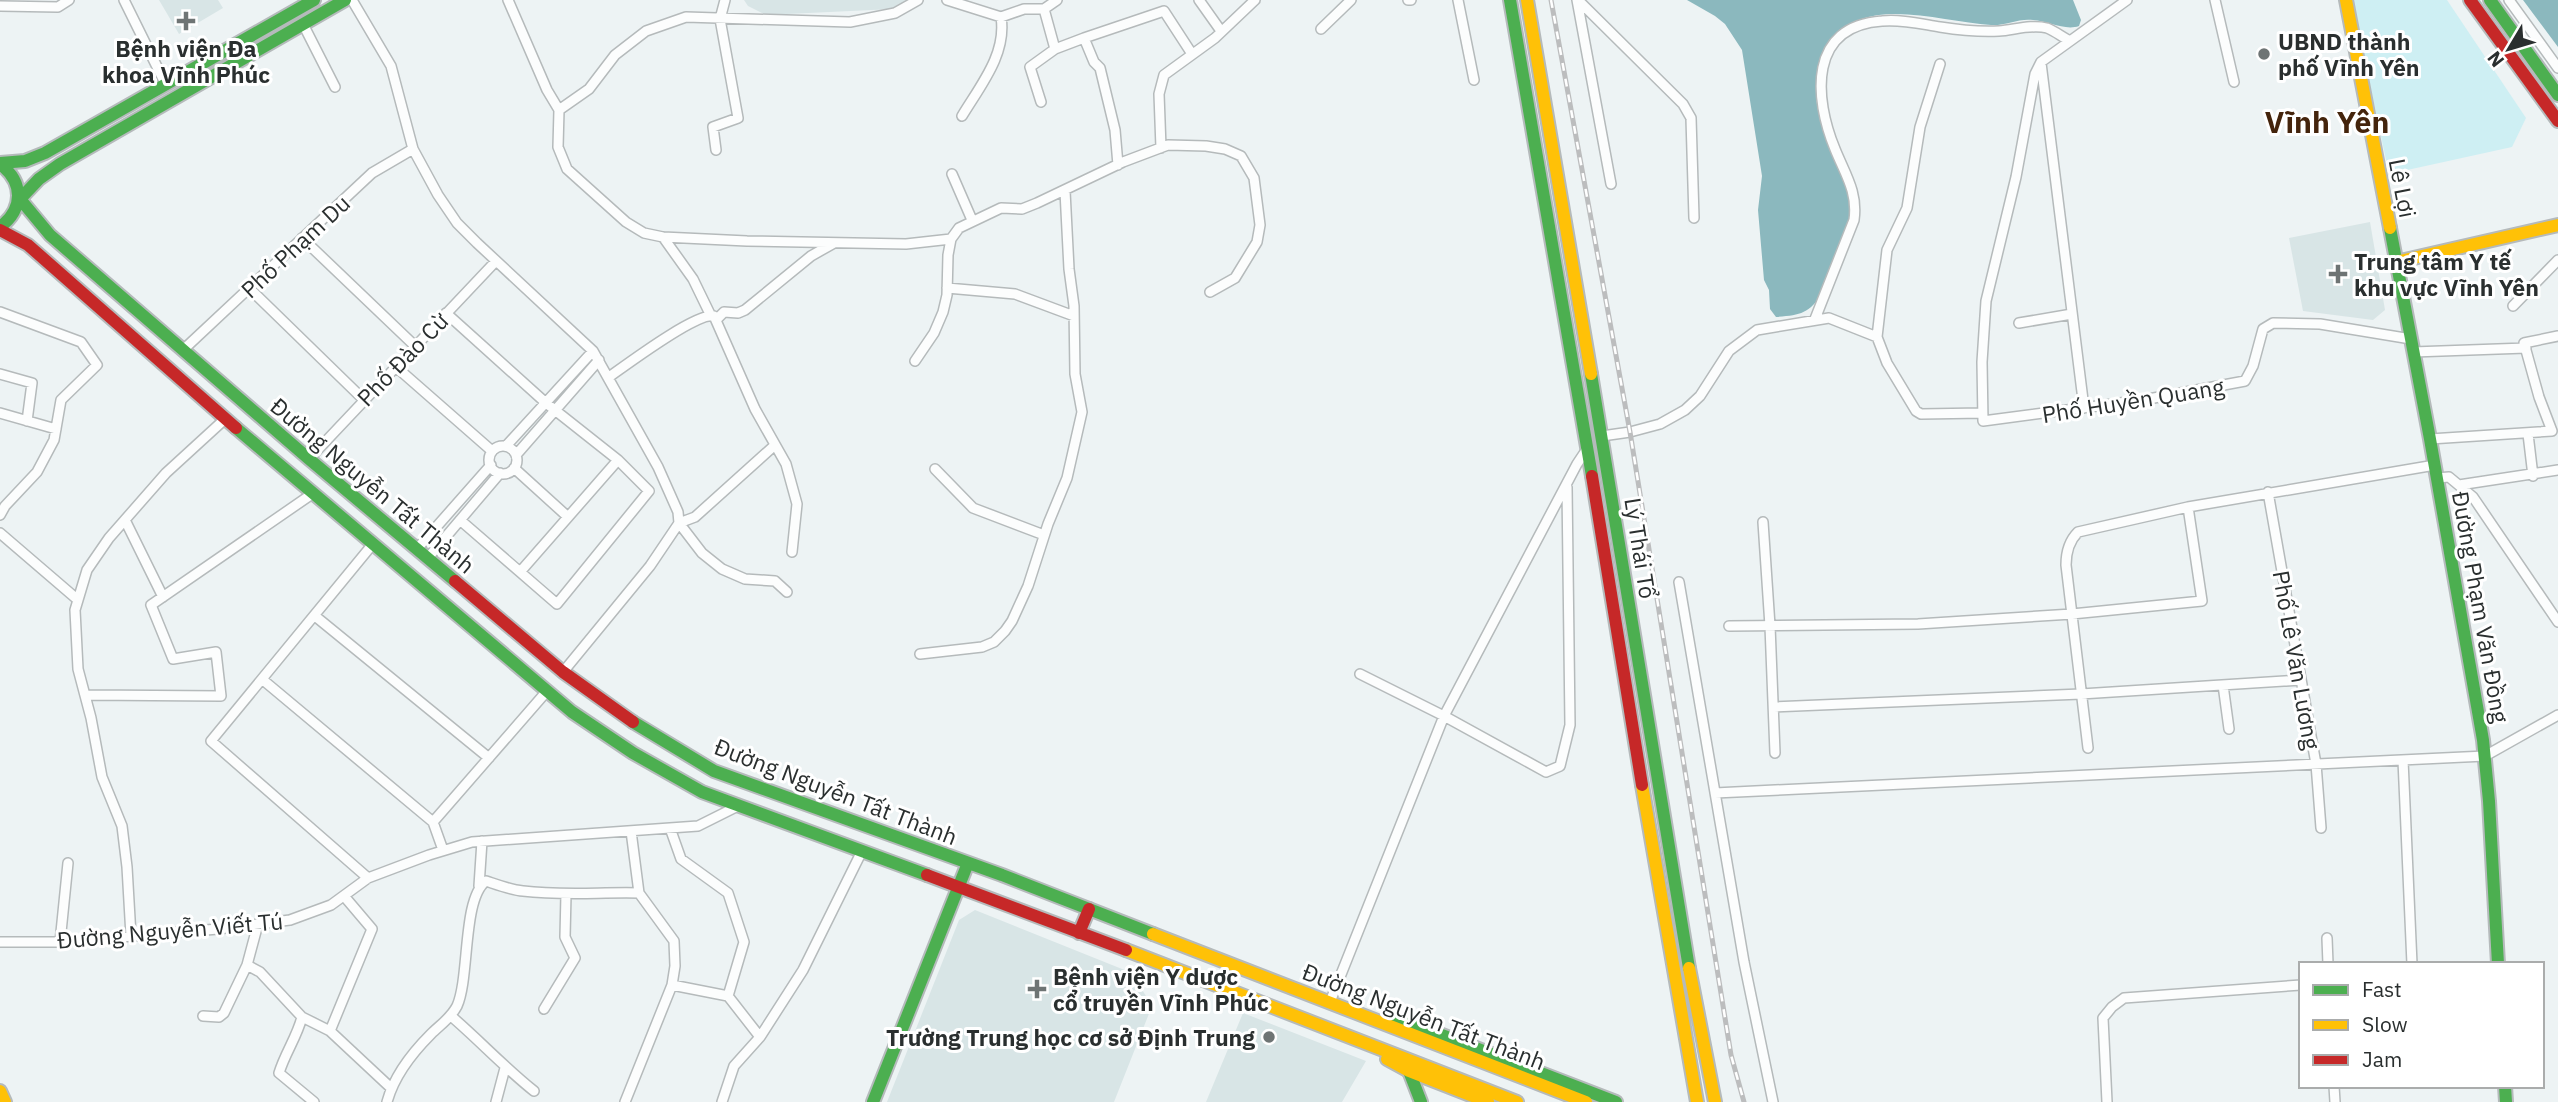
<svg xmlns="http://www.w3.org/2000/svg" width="2558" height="1102" viewBox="0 0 2558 1102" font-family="'IBM Plex Sans',sans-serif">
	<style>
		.built { fill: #d8e5e6 }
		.green { fill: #ceeff3 }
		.water { fill: #8bb8be }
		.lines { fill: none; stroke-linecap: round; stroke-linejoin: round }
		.street-casing { stroke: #b5babb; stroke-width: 12 }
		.fast-casing { stroke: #b5babb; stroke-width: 16 }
		.slow-casing { stroke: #b5babb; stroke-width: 16 }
		.jam-casing { stroke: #b5babb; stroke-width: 16 }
		.street { stroke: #fcfdfd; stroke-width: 9 }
		.fast { stroke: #4caf50; stroke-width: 12 }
		.slow { stroke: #ffc107; stroke-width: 12 }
		.jam { stroke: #c62828; stroke-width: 12 }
		.rail-casing { stroke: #bcbdbe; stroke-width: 5 }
		.rail { stroke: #fff; stroke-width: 2.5; stroke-dasharray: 8; stroke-linecap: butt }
		.poi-dot { fill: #6e7474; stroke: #fff; stroke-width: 2.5 }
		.labels { text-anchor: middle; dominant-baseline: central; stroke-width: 6; stroke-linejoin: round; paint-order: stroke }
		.poi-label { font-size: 23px; font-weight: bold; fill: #2a2f2f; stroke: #fff; text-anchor: start }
		.street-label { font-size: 23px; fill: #2a2f2f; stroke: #fff }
		.district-label { font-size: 30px; font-weight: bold; fill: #44240c; stroke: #fff }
	</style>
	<rect width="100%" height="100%" fill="#edf3f4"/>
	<!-- built -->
	<path class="built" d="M159 0H218L223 8 179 34Z
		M744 0H909L893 9 766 15 748 6Z
		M2370 222 2385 310 2373 320 2303 311 2289 238Z
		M975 910 1132 973 1152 1006 1114 1102H887L959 920Z
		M1243 1013 1366 1061 1342 1102H1206Z"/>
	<!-- green -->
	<path class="green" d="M2352 0H2447L2526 118 2512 147 2389 174Z"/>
	<!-- water -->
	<path class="water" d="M1687 0H2073L2081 20 2079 26C2065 31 2048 21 2033 20 2019 18 2005 26 1991 25 1952 23 1897 5 1859 20 1842 26 1830 40 1823 56 1805 96 1825 136 1841 173 1845 182 1851 193 1852 203 1852 230 1833 267 1823 293 1808 314 1801 315 1776 317L1770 309 1769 290 1764 280 1758 210 1762 176 1742 50 1725 24 1715 16Z
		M2523 0H2558V47Z"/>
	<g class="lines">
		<!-- street casing -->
		<g class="street-casing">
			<path id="street" d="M124 0 166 85
				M352 0 391 66 413 149 438 195 457 223 477 243 593 351 658 467 678 512 679 523 650 566 563 672
				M508 0 547 90 559 110 558 147 567 169 626 222 644 233 663 237 747 241 906 244 951 239
				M947 0 1001 17 1024 9H1044L1057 0
				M1199 0 1221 31
				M1408 0H1411
				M1458 0 1474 80
				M1577 0 1611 184
				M1578 0 1683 104 1691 118 1694 218
				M2127 0 2041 62 2035 74 2016 177 1986 301 1982 362 1983 421 2143 400 2245 381 2253 366 2263 329 2273 323 2320 324 2411 339
				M2215 0 2234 82
				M2509 0 2558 68
				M0 6 58 7 69 0
				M1044 9 1055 49 1084 38 1094 62 1100 68 1115 130 1118 165
				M303 24 335 87
				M1321 29 1351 0
				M1084 38 1164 11 1192 54
				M2041 63 2084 408
				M1940 64 1920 127 1907 208 1887 250 1877 337 1887 363 1916 411 1921 414 1983 413
				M1041 102 1030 67 1055 49
				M559 110 589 89 615 55 646 31 686 17 850 22 895 13 918 0
				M962 116C980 86 1007 54 1001 17
				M1161 148 1159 94 1164 75 1215 38 1255 0
				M716 150 713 127 738 118 720 19 725 0
				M952 174 972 220
				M663 237 693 279 710 314
				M302 238 415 346
				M249 288 363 399
				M947 288 1015 294 1074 316
				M2513 306 2558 260
				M0 312 81 342 97 365 61 400 54 440 37 472 5 506 0 515
				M446 313 546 403 618 460 649 491 557 604 460 520
				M1815 319 1854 220C1858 192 1845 174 1835 149 1814 98 1808 26 1882 21 1901 19 1921 24 1940 27 1959 30 1979 32 1999 31 2014 30 2031 24 2047 28 2055 31 2062 37 2070 41
				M716 320 724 312 738 313 745 310 811 256 834 243
				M2019 323 2072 314
				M183 350 372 173 413 149
				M2413 352 2526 348
				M915 361 934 333 943 312 947 295 948 255 951 239 959 228 1001 208 1022 209 1037 203 1123 162 1168 145 1206 146 1225 149 1241 156 1254 178 1260 225 1257 242 1235 278 1210 292
				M395 366 492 451
				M0 374 32 383 27 421
				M609 377C626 365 697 312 714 316L755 409 786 464 797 504 792 552
				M0 413 56 429
				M2528 434 2533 476
				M1602 436 1630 432 1660 424 1685 410 1700 396 1729 351 1757 330 1829 318 1877 337
				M2430 439 2552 431 2539 397 2524 343 2558 336
				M775 445 695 517 679 523 702 553 722 569 745 579 775 581 787 592
				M506 446 593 351
				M489 460a14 14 0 1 1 28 0a14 14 0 1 1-28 0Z
				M516 455 599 360
				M309 459 496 261
				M514 468 568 517
				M935 469 973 508 1044 535
				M2437 478 2449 477 2473 497 2558 622
				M2459 485 2558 470
				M2268 492 2316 764 2321 828
				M125 520 163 597
				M1763 522 1770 626 1775 753
				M0 533 78 600
				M416 550 491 465
				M427 559 500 473
				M520 572 618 460
				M1679 582 1744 962 1773 1102
				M315 616 489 758
				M1729 626 1918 624 2072 614 2202 601 2188 507
				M920 654 982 647 994 642 1005 631 1012 621 1028 586 1048 524 1067 478 1082 412 1075 374 1074 306 1069 269 1065 191
				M1360 674 1444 716 1546 772 1560 766 1570 725 1567 487
				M263 680 433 822 443 850
				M2223 685 2229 729
				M85 695 221 696 216 652 173 659 151 605 312 494
				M1774 707 2081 694 2301 680
				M2088 748 2066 565C2066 553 2069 541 2078 532L2188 507 2435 465
				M2403 760 2412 964
				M1715 793 2485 756 2558 715
				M433 822 547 691
				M670 828 681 859 728 893 744 942 728 996
				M368 878 211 741 372 545
				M479 886 482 841
				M131 936 127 867 122 826 102 777 91 718 78 669 75 610 87 570 109 538 166 473 225 419
				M2327 938 2328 964
				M0 942H60L218 929 290 920 331 905 368 878 429 855 472 842 698 826 738 806
				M60 942 68 863
				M247 965 260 972 302 1017C297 1037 285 1053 279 1073L314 1102
				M672 985 728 996 760 1037 734 1066 722 1102
				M1330 1002 1444 716 1577 464 1587 449
				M544 1009 575 958 565 937 566 894
				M203 1016 219 1017 224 1013 247 965 258 924
				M451 1016C479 1040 505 1068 534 1091
				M302 1017 330 1031 391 1088
				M330 1031 372 929 344 896
				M760 1037 803 970 862 851
				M2334 1086 2335 1102
				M387 1102C394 1076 412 1053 431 1034 440 1025 451 1018 457 1006 470 977 462 899 486 881 498 885 511 890 523 891 562 896 600 892 639 893
				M496 1102 505 1068
				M625 1102 672 985 675 966 674 941 639 893 631 831
				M2107 1102 2103 1018 2112 1007 2124 998 2301 985"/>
		</g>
		<!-- fast casing -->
		<g class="fast-casing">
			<path id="fast" d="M345 0 60 164 39 179 20 199 50 235 309 459 455 581
				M1510 0 1592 476
				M2490 0 2558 95
				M0 163 25 161 45 153 314 0
				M0 164C24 182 24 209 0 227
				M2390 228 2430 439 2483 740 2489 801 2498 964
				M1591 374 1689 968
				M236 428 572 712 633 753 702 792 927 875
				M633 722 714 771 1002 875 1153 934
				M1397 1022 1424 1028 1616 1102
				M1409 1071 1421 1102
				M2505 1086 2506 1102
				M873 1102 968 863"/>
		</g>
		<!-- slow casing -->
		<g class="slow-casing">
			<path id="slow" d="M1527 0 1591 374
				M2346 0 2390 228
				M2396 262 2558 225
				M1642 785 1697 1102
				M1153 934 1586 1102
				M1126 950 1517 1102
				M1689 968 1715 1102
				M1387 1059 1409 1071 1488 1102
				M0 1091 5 1102"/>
		</g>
		<!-- jam casing -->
		<g class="jam-casing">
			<path id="jam" d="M2470 0 2558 121
				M0 230 28 245 236 428
				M1592 476 1642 785
				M455 581 563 672 633 722
				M927 875 1126 950
				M1079 933 1089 909"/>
		</g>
		<!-- street -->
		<use href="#street" class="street"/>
		<!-- fast -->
		<use href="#fast" class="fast"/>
		<!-- slow -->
		<use href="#slow" class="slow"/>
		<!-- jam -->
		<use href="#jam" class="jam"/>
		<!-- rail casing -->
		<g class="rail-casing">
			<path id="rail" d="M1551 0 1630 432 1731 1055 1744 1102"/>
		</g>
		<!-- rail -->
		<use href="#rail" class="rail"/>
	</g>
	<!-- markers -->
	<g class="poi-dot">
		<path d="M182.5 10.5h7v7h7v7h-7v7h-7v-7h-7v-7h7z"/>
		<circle cx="2264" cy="54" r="7"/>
		<path d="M2334.5 263.5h7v7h7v7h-7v7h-7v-7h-7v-7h7z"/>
		<path d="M1033.5 978.5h7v7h7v7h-7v7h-7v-7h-7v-7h7z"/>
		<circle cx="1269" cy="1037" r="7"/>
	</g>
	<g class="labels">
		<!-- poi labels -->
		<g class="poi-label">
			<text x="2278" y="41">UBND thành<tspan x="2278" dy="26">phố Vĩnh Yên</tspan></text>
			<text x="186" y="48" text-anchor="middle">Bệnh viện Đa<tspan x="186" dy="26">khoa Vĩnh Phúc</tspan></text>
			<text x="2354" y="261">Trung tâm Y tế<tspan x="2354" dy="26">khu vực Vĩnh Yên</tspan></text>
			<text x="1053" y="976">Bệnh viện Y dược<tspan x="1053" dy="26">cổ truyền Vĩnh Phúc</tspan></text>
			<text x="1255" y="1037" text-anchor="end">Trường Trung học cơ sở Định Trung</text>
		</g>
		<!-- street labels -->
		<g class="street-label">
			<text transform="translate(2403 188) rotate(79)">Lê Lợi</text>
			<text transform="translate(295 246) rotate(-43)">Phố Phạm Du</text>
			<text transform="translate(402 359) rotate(-46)">Phố Đào Cừ</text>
			<text transform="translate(2133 400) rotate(-9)">Phố Huyền Quang</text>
			<text transform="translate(373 485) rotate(40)">Đường Nguyễn Tất Thành</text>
			<text transform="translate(1641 548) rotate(81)">Lý Thái Tổ</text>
			<text transform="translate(2481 607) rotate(80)">Đường Phạm Văn Đồng</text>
			<text transform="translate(2297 660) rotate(80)">Phố Lê Văn Lương</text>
			<text transform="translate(836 791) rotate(21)">Đường Nguyễn Tất Thành</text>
			<text transform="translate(170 930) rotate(-5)">Đường Nguyễn Viết Tú</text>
			<text transform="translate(1424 1016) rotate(21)">Đường Nguyễn Tất Thành</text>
		</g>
		<!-- district labels -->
		<g class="district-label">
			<text x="2327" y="121">Vĩnh Yên</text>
		</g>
	</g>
	<!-- legend -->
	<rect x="2299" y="962" width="245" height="126" fill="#ffffff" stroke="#aaacac" stroke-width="2"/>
	<rect x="2313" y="985" width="35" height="10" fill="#4caf50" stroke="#aaacac" stroke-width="2"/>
	<text x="2362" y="997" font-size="21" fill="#2a2f2f">Fast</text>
	<rect x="2313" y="1020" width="35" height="10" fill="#ffc107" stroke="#aaacac" stroke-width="2"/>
	<text x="2362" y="1032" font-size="21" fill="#2a2f2f">Slow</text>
	<rect x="2313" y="1055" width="35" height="10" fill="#c62828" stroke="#aaacac" stroke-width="2"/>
	<text x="2362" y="1067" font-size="21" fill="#2a2f2f">Jam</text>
	<!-- north arrow -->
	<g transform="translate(2509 49) rotate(232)" stroke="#ffffff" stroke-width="5" paint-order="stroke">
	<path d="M0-5L12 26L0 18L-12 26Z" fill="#2a2f2f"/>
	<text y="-10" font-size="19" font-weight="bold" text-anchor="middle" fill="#2a2f2f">N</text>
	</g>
</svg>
